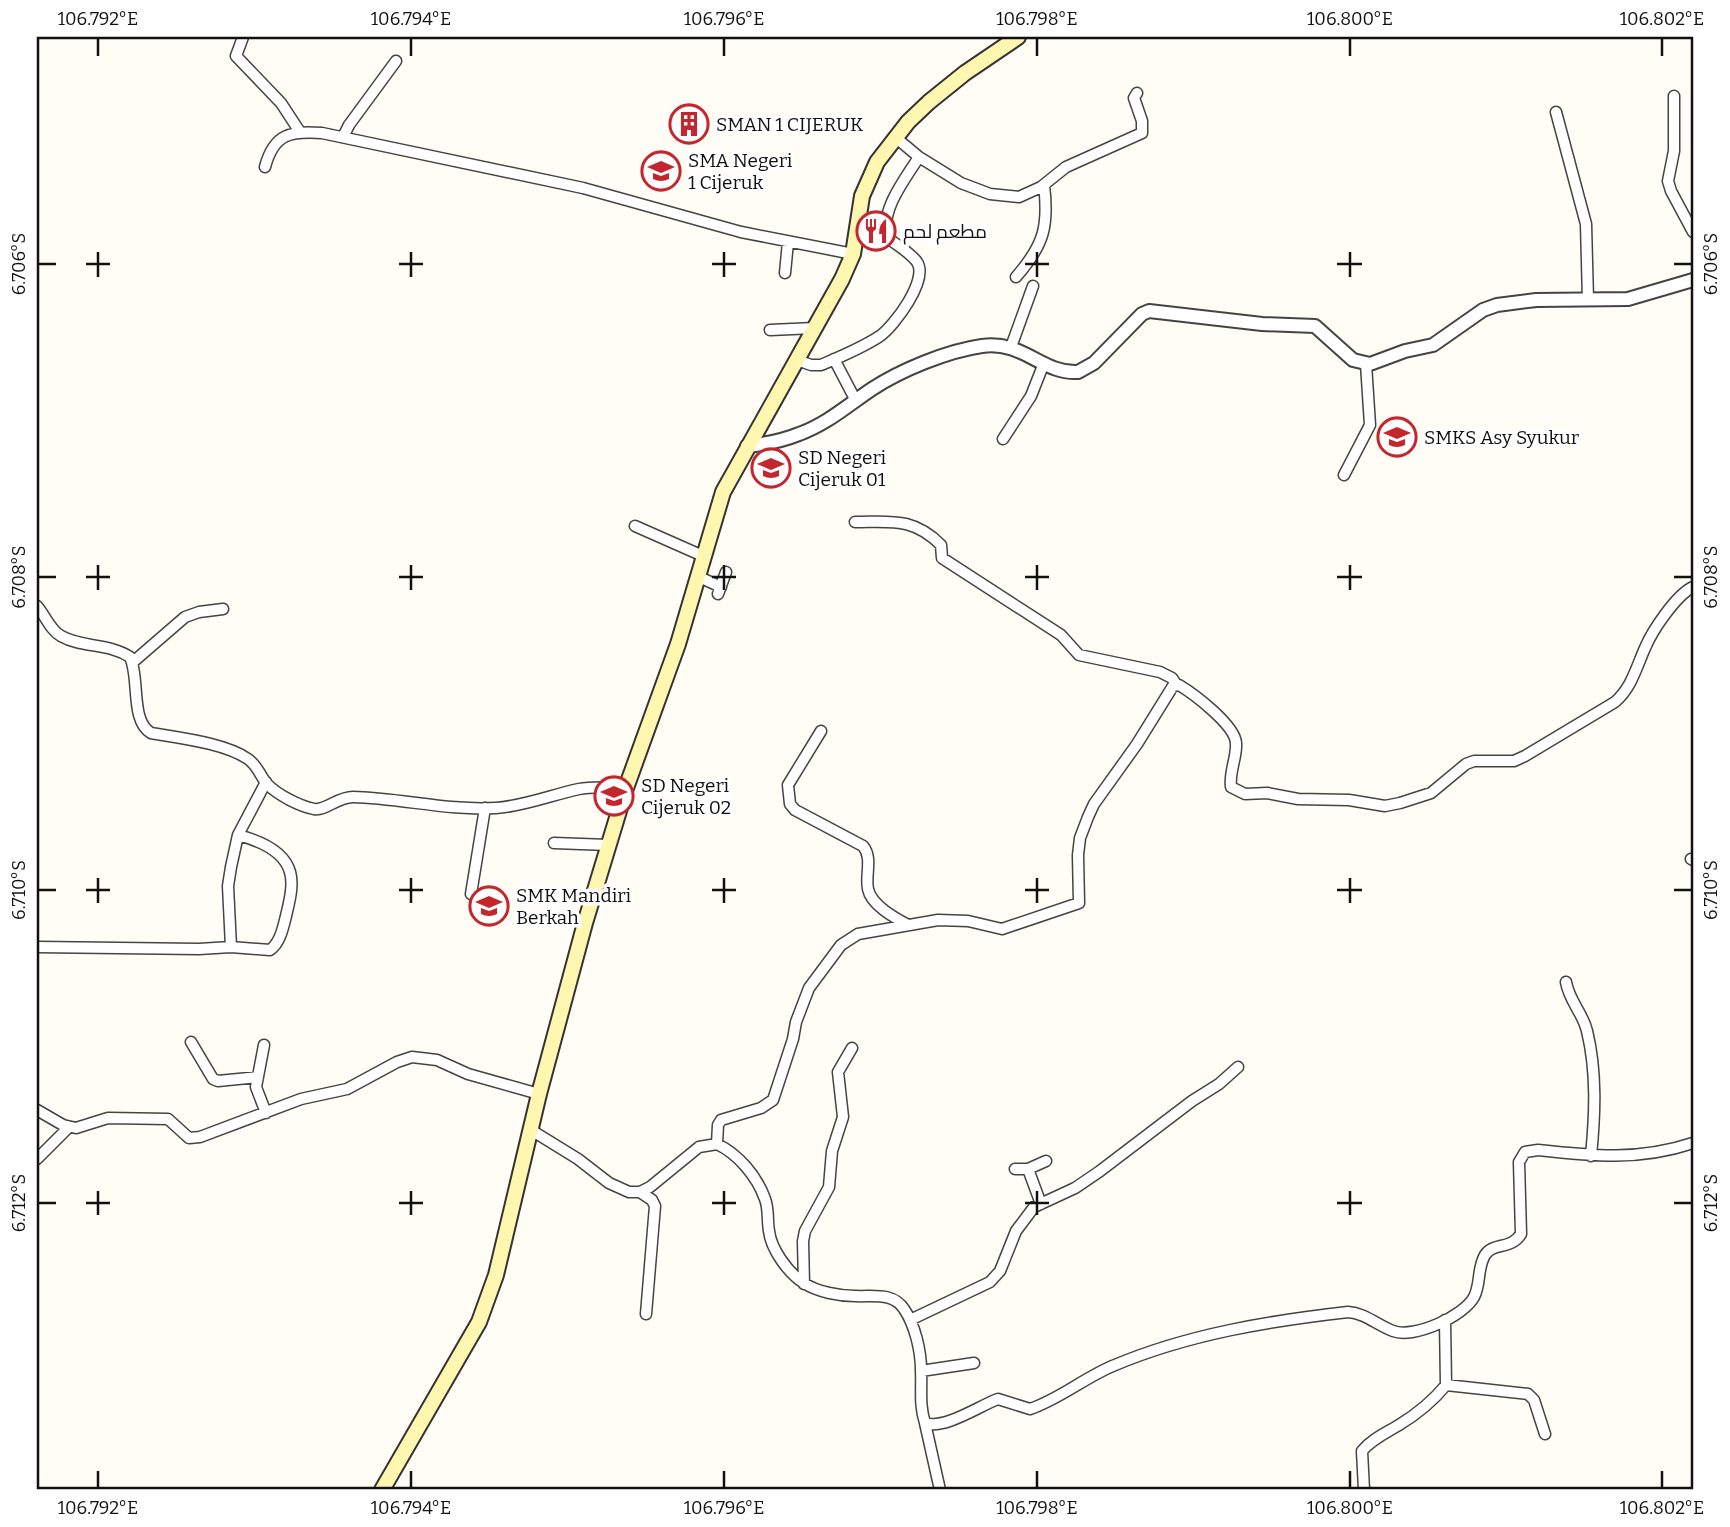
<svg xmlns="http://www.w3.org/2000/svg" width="1730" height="1527" viewBox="0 0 1730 1527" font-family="Bitter,Cairo,serif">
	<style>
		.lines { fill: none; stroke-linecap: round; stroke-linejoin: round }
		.minor-casing { stroke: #444; stroke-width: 13 }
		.tertiary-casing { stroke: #444; stroke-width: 16 }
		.secondary-casing { stroke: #333; stroke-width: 18 }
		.minor { stroke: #fff; stroke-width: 10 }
		.tertiary { stroke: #fff; stroke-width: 12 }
		.secondary { stroke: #fff6b0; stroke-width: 14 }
		.ticks { fill: none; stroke: #111; stroke-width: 2.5 }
		.labels { text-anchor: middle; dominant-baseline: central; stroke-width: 7; stroke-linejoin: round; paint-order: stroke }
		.poi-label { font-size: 19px; fill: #111; stroke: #fff; text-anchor: start }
		.neatline { fill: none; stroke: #111; stroke-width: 2.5 }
		.ticks-label { font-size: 18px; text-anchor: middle; fill: #111 }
	</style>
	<rect width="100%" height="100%" fill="#fffdf5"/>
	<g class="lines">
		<!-- minor casing -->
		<g class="minor-casing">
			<path id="minor" d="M243 37 236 56 281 103 300 132
				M1674 96V151L1668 181 1671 191 1693 232
				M1556 112 1586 224 1588 300
				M343 137 349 125 396 61
				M895 137 919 157 961 183 990 194 1019 197 1041 187 1066 167 1142 133V121L1134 98 1137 93
				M265 167C274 133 291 131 322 133L583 188 741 232 853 254
				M785 273 788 242
				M1016 277C1044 245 1049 226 1044 185
				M770 330 815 328
				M1011 347 1033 286
				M834 359 856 401
				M797 360 811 365H821C840 357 862 348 880 336 894 326 929 280 917 262 910 252 896 245 887 237 880 210 905 179 919 157
				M1003 439 1031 396 1044 363
				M1344 475 1370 425 1366 364
				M855 522C891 522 913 517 941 545L942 558 1061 635 1079 655 1160 672 1172 678 1176 684
				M635 526 703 556
				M697 576 721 587
				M718 594 726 572
				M37 606C45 615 50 630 61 636 82 648 109 643 130 657 140 678 130 721 151 733 179 738 225 743 248 759 258 766 260 776 267 784 278 795 299 806 314 809 326 811 337 797 353 797 400 798 449 811 496 808 525 806 551 795 579 789 594 786 611 788 626 788
				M133 662 185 617 199 612 223 609
				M821 731 788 785 790 804 795 810 863 846C873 858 865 875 868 889 871 905 895 918 908 925
				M238 835C257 840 284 850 290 872 294 885 289 903 286 916 283 928 280 943 270 950L231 947 228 886 231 867 238 835 266 782
				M554 843 608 845
				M1691 859 1693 860
				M471 894 485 808
				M37 947 199 949 231 947
				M1566 982C1569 1001 1583 1013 1587 1031 1597 1072 1595 1115 1591 1156
				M191 1042 213 1079 218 1081 258 1077
				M264 1045 256 1087 266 1113
				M37 1110 63 1125 76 1128 108 1118 168 1119 189 1138 200 1137 301 1099 347 1089 397 1062 412 1057 437 1060 468 1074 539 1094
				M531 1130 578 1159 609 1183 629 1192H640L650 1187 699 1147 717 1144C738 1154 757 1176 765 1199 769 1209 767 1220 769 1231 771 1249 788 1273 804 1283 817 1292 840 1296 855 1296 873 1297 893 1292 904 1309 915 1325 921 1351 921 1370 922 1389 919 1405 925 1423 944 1430 979 1406 998 1399L1030 1409C1060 1399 1085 1377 1115 1365 1189 1334 1269 1321 1348 1312 1365 1313 1377 1325 1393 1331 1414 1339 1464 1316 1474 1297 1481 1284 1477 1268 1485 1255 1493 1242 1511 1250 1521 1234L1519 1162 1525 1152 1538 1150C1593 1156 1639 1161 1693 1143
				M717 1144 718 1125 721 1120 761 1108 773 1100 793 1039 796 1022 809 988 841 945 858 934 938 920 968 921 1002 929 1079 903 1078 855 1080 838 1088 817 1094 804 1137 744 1173 686 1179 685C1194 694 1235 725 1236 743 1237 758 1229 771 1231 787L1245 794 1267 793 1298 799 1349 800 1385 806 1400 803 1431 793 1466 764 1474 761H1514L1525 756 1615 702C1632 687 1636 668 1645 648 1652 631 1676 595 1693 587
				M37 1159 69 1127
				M1015 1169H1028L1046 1161
				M1028 1169 1041 1204
				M640 1192 652 1200 655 1206 646 1314
				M804 1284 803 1241 805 1231 829 1187 832 1151 843 1117 838 1072 852 1048
				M910 1320 990 1282 1000 1271 1016 1231 1034 1207 1075 1188 1100 1171 1192 1101 1219 1084 1238 1067
				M921 1371 974 1363
				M1446 1385 1528 1394 1534 1400 1545 1434
				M925 1423 940 1490
				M1364 1490 1362 1451C1372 1439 1386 1433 1399 1425 1417 1414 1433 1401 1446 1385L1445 1320"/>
		</g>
		<!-- tertiary casing -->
		<g class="tertiary-casing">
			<path id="tertiary" d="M747 446C765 444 782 441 799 434 827 424 848 405 872 389 901 370 947 351 982 346 1023 340 1042 374 1078 372L1094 363 1142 314 1149 311 1262 324 1315 326 1353 360 1370 364 1405 351 1433 345 1483 310 1497 305 1536 300 1628 299 1693 280"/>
		</g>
		<!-- secondary casing -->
		<g class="secondary-casing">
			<path id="secondary" d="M382 1490 479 1322 496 1275 539 1094 585 923 626 788 678 644 723 492 842 279 853 254 862 196 877 162 908 122 929 102 965 73 1018 37"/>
		</g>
		<!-- minor -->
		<use href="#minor" class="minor"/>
		<!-- tertiary -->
		<use href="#tertiary" class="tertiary"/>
		<!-- secondary -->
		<use href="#secondary" class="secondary"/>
	</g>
	<!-- ticks -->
	<path class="ticks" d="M98 38V56M411 38V56M724 38V56M1037 38V56M1350 38V56M1662 38V56M98 252V277M411 252V277M724 252V277M1037 252V277M1350 252V277M38 264H56M86 264H110M399 264H423M712 264H736M1025 264H1049M1337 264H1362M1674 264H1692M98 565V590M411 565V590M724 565V590M1037 565V590M1350 565V590M38 577H56M86 577H110M399 577H423M712 577H736M1025 577H1049M1337 577H1362M1674 577H1692M98 878V903M411 878V903M724 878V903M1037 878V903M1350 878V903M38 890H56M86 890H110M399 890H423M712 890H736M1025 890H1049M1337 890H1362M1674 890H1692M98 1191V1215M411 1191V1215M724 1191V1215M1037 1191V1215M1350 1191V1215M38 1203H56M86 1203H110M399 1203H423M712 1203H736M1025 1203H1049M1337 1203H1362M1674 1203H1692M98 1471V1488M411 1471V1488M724 1471V1488M1037 1471V1488M1350 1471V1488M1662 1471V1488"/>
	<!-- icons -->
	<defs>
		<g id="building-ring" transform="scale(2.0125)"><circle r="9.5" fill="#fff" stroke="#c4262e" stroke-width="1.5"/><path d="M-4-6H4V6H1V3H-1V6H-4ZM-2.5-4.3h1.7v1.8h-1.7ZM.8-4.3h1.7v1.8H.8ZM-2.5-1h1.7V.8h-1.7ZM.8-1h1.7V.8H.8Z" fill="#c4262e"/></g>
		<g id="school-ring" transform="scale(2.0125)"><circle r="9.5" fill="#fff" stroke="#c4262e" stroke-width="1.5"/><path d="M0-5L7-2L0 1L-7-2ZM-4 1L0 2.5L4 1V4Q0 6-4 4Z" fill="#c4262e"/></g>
		<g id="restaurant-ring" transform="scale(2.0125)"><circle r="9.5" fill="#fff" stroke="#c4262e" stroke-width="1.5"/><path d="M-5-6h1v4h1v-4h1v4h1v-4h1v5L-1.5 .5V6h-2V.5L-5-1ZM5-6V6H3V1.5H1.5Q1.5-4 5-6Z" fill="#c4262e"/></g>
	</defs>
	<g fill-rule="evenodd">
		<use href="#building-ring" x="689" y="124"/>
		<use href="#school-ring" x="661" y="171"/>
		<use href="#restaurant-ring" x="876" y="231"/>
		<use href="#school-ring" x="1397" y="437"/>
		<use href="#school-ring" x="771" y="468"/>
		<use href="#school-ring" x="614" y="796"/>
		<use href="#school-ring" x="489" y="906"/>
	</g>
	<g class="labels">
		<!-- poi labels -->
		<g class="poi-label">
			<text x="716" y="124">SMAN 1 CIJERUK</text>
			<text x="688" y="160">SMA Negeri<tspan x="688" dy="22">1 Cijeruk</tspan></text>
			<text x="903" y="231">مطعم لحم</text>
			<text x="1424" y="437">SMKS Asy Syukur</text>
			<text x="798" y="457">SD Negeri<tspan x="798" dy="22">Cijeruk 01</tspan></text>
			<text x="641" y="785">SD Negeri<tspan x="641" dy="22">Cijeruk 02</tspan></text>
			<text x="516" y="895">SMK Mandiri<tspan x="516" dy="22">Berkah</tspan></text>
		</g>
	</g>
	<!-- border -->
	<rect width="1730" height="1527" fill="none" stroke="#ffffff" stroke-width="77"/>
	<rect x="38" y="38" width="1654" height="1450" class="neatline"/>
	<g class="ticks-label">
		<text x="98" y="25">106.792°E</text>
		<text x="411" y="25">106.794°E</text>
		<text x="724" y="25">106.796°E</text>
		<text x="1037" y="25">106.798°E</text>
		<text x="1350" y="25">106.800°E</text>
		<text x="1662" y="25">106.802°E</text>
		<text transform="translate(19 264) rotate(-90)" y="6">6.706°S</text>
		<text transform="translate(1711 264) rotate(-90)" y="6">6.706°S</text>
		<text transform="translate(19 577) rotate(-90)" y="6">6.708°S</text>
		<text transform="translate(1711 577) rotate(-90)" y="6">6.708°S</text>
		<text transform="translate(19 890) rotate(-90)" y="6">6.710°S</text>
		<text transform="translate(1711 890) rotate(-90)" y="6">6.710°S</text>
		<text transform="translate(19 1203) rotate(-90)" y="6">6.712°S</text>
		<text transform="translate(1711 1203) rotate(-90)" y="6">6.712°S</text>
		<text x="98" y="1514">106.792°E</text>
		<text x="411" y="1514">106.794°E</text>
		<text x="724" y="1514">106.796°E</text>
		<text x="1037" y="1514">106.798°E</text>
		<text x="1350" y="1514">106.800°E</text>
		<text x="1662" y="1514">106.802°E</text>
	</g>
</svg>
